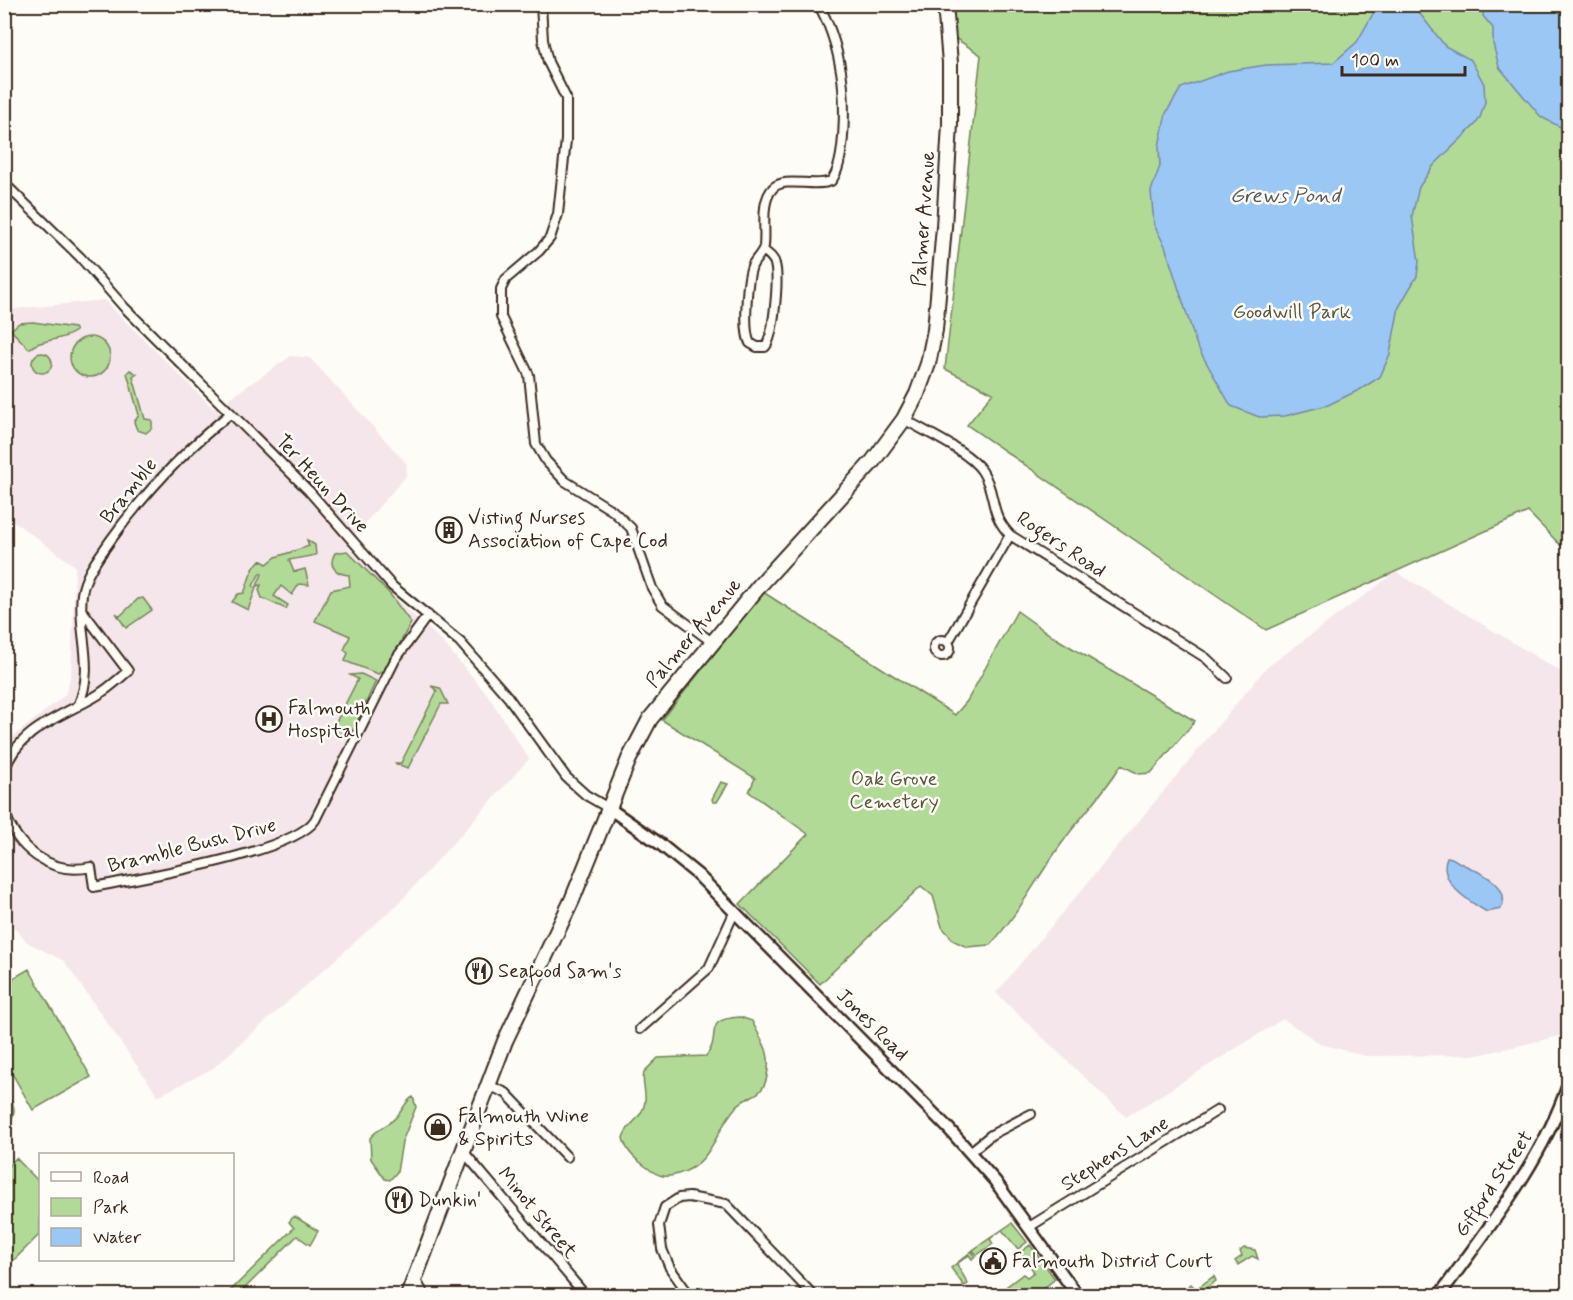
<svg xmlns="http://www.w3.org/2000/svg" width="1573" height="1300" viewBox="0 0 1573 1300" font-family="Mynerve,sans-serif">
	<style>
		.built { fill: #f5e6ec }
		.green { fill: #b2da97; stroke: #76825a; stroke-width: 1.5 }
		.water { fill: #9bc7f5; stroke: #75889f; stroke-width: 1.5 }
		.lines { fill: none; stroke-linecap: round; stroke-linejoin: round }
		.street-casing { stroke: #3b2a1e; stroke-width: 12 }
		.secondary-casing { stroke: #3b2a1e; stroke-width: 15 }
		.highway-casing { stroke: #3b2a1e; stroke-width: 18 }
		.street { stroke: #fdfcf7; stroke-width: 8 }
		.secondary { stroke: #fdfcf7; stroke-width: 10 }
		.highway { stroke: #fdfcf7; stroke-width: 14 }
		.labels { text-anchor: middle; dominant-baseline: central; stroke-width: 5; stroke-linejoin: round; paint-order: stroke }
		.street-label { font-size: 20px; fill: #3b2a1e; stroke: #fdfcf7 }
		.park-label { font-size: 20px; fill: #59563c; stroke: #fdfcf7 }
		.poi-label { font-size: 20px; fill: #3b2a1e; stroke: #fdfcf7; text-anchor: start }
		.water-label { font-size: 21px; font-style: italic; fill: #58595e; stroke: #fdfcf7 }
	</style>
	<rect width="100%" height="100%" fill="#fdfcf7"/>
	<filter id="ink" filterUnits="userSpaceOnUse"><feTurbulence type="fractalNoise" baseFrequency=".0167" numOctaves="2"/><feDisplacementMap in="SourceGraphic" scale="12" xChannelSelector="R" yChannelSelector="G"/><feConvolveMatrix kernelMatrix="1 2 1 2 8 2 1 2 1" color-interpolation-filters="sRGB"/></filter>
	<g filter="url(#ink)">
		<!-- built -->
		<path class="built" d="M104 300 214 409 291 356 310 358 407 464 406 476 358 531 348 547 408 611 439 638 487 694 529 759 399 903 212 1069 158 1096 64 961 27 942 5 917 4 744 65 695 71 675 75 566 5 515V310Z
			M1396 572 1568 676V1034L1478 1055 1365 1056 1321 1044 1283 1019 1126 1117 996 993 1266 668Z"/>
		<!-- green -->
		<path class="green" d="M944 5H1568V553L1528 512 1266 630 967 425 993 393 945 369 981 55 949 34Z
			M33 322 74 328 76 331C62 342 41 338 29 349L11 330 19 323Z
			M70 357a20 20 0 1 1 40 0a20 20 0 1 1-40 0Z
			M32 363a10 10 0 1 1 20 0a10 10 0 1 1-20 0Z
			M130 370 137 374 133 377 145 419 152 420V428L146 433 137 430 134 422 139 415 127 373Z
			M307 540 315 545 316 555 289 560 294 572 305 569 309 585 299 584 292 595 281 586 274 596 288 605 286 609 262 598 259 590 261 585 257 586 262 574 260 573 253 586 256 588 248 610 232 602 238 594 244 593C251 578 247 575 260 560L267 564 276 557 309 546Z
			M347 551 389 593 411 623C404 634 388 670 378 674L345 661 348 653 344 650 350 636 315 621 331 590 350 586 349 575C336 574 327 566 335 553Z
			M763 592 955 715 967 701 1017 611 1052 636 1195 721 1151 773 1139 774 1121 765C1104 793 1081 816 1062 843 1038 876 1018 915 990 945L967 947 954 941 942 927 933 896 921 886 820 984 740 904 808 834 749 792 755 778 662 720Z
			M143 598 152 610 126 628 116 613 120 616 138 599Z
			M361 674 376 681 353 730 341 735 332 730 358 679 350 675Z
			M431 686 440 688 448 704H441L408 768 394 763H401L437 691Z
			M721 782 728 784 717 802H713L712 799Z
			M29 969 91 1077 33 1110 5 1061V983Z
			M740 1017 752 1021C762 1043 772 1050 767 1076 763 1099 747 1094 736 1107 715 1130 713 1164 678 1174 666 1178 659 1177 649 1169 637 1160 627 1154 623 1138 626 1125 640 1121 644 1106 648 1095 641 1083 644 1072L658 1058 706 1056C723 1036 700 1019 740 1017Z
			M5 1094C17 1103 17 1117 5 1126Z
			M413 1097 416 1107 402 1142 397 1172 390 1180 385 1179 371 1159 370 1138C378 1128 390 1125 397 1116 403 1110 406 1100 413 1097Z
			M16 1158 40 1183V1234L5 1269V1169Z
			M294 1216 318 1231 310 1245 297 1236 238 1295H226L294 1228 289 1222Z
			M1012 1223 1027 1242 1018 1249 1002 1230 990 1239 993 1244 977 1255 973 1250Z
			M1030 1245 1055 1279 1035 1295H999L998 1293 1023 1274 1027 1277 1034 1272 1021 1252Z
			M1244 1248 1255 1250 1258 1259 1252 1256 1238 1265 1235 1261 1242 1256 1240 1251Z
			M972 1251 975 1256 972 1259 969 1255 957 1264 968 1284 964 1286 951 1268Z
			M1214 1276 1216 1281 1199 1293 1195 1291 1178 1295 1191 1284 1196 1289Z"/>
		<!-- water -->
		<path class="water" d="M1378 5H1413L1445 46 1471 60 1484 84 1485 102 1480 118 1475 125 1434 165 1419 187 1412 216 1419 262 1417 276 1399 307 1390 354 1380 377 1361 389 1328 405 1285 416 1259 417 1231 406 1197 346 1165 246 1154 225 1151 191 1160 166 1159 146 1166 113 1181 88 1228 71 1266 65 1333 63 1357 42Z
			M1484 5H1568V131L1541 117 1499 67 1493 44V28L1483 16Z
			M1447 857C1453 857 1454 860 1460 863 1477 871 1513 884 1501 909L1487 912C1468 901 1437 882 1447 857Z"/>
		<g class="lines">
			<!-- street casing -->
			<g class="street-casing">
				<path id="street" d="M541 4 543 40 548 62 566 98V140L558 214 550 238 539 251 506 279 501 289V317L529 375 536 444 546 461 565 481 613 511 631 528 652 588 662 605 712 642
					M4 183 80 257 124 307 309 491 392 586 460 642 508 697 566 777 586 795 610 809
					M763 250C768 254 774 258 775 264 779 278 774 338 765 347H757L750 343C743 331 747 279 752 266 755 259 763 253 764 246 766 228 760 202 773 188 785 176 814 188 831 181 847 163 845 95 841 71 837 48 830 24 818 4
					M904 419C925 432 969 451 982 471 997 494 988 512 1010 535L1206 658 1227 678
					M934 648a8 8 0 1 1 16 0a8 8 0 1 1-16 0Z
					M948 642 1010 535
					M78 706C96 666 77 633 82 594 85 574 99 557 110 541 145 492 184 451 231 413
					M4 773C14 733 58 717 91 699 104 692 117 681 128 671L84 613
					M4 810C16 848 50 876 91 867L94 887C137 878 294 853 315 820L395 660 428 615
					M640 1029 709 968 734 913
					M488 1085 506 1093 567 1157
					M463 1151 586 1296
					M970 1152 991 1135 1031 1114
					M1029 1227 1218 1110
					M415 1279 425 1296
					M690 1296 670 1268 662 1249 659 1225 665 1207 679 1198 689 1197 726 1204 814 1296"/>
			</g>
			<!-- secondary casing -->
			<g class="secondary-casing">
				<path id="secondary" d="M610 809 660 844 698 875 949 1129 995 1181 1078 1296
					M1439 1296C1487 1229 1541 1164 1568 1085"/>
			</g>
			<!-- highway casing -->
			<g class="highway-casing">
				<path id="highway" d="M408 1296 505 1041 572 900 629 759 650 719 760 585 873 461 904 419 917 394 928 364 935 330 944 227 950 124V63L945 4"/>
			</g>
			<!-- street -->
			<use href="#street" class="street"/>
			<!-- secondary -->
			<use href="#secondary" class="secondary"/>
			<!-- highway -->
			<use href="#highway" class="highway"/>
		</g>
	</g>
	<!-- icons -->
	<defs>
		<g id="building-ring" transform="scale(1.35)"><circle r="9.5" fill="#fdfcf7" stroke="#3b2a1e" stroke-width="1.5"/><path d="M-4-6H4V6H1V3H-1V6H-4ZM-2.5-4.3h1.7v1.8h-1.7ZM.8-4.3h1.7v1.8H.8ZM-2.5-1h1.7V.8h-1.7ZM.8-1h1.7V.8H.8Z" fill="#3b2a1e"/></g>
		<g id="hospital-ring" transform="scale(1.35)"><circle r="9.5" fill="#fdfcf7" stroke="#3b2a1e" stroke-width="1.5"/><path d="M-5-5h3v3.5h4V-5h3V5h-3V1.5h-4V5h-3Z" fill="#3b2a1e"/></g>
		<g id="restaurant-ring" transform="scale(1.35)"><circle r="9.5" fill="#fdfcf7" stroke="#3b2a1e" stroke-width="1.5"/><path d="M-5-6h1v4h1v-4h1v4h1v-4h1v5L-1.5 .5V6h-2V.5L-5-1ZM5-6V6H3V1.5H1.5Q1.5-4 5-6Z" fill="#3b2a1e"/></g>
		<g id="shop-ring" transform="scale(1.35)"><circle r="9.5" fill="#fdfcf7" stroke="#3b2a1e" stroke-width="1.5"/><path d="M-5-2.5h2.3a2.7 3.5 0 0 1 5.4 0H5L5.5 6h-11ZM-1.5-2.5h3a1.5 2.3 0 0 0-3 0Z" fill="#3b2a1e"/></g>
		<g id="civic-ring" transform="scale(1.35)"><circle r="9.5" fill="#fdfcf7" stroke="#3b2a1e" stroke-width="1.5"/><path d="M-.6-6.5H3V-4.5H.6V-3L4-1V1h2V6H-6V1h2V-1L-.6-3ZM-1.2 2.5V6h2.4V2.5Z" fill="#3b2a1e"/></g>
	</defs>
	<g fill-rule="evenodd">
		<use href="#building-ring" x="449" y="530"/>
		<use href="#hospital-ring" x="269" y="719"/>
		<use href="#restaurant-ring" x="479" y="971"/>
		<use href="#shop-ring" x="438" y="1127"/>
		<use href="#restaurant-ring" x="399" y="1200"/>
		<use href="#civic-ring" x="993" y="1261"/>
	</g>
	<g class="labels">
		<!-- street labels -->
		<g class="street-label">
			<text transform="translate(924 219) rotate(-86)">Palmer Avenue</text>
			<text transform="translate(322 484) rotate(47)">Ter Heun Drive</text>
			<text transform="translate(129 491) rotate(-51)">Bramble</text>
			<text transform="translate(1061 545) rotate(34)">Rogers Road</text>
			<text transform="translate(694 633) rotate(-50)">Palmer Avenue</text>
			<text transform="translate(192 846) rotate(-14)">Bramble Bush Drive</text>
			<text transform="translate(872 1025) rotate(45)">Jones Road</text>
			<text transform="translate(1115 1154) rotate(-32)">Stephens Lane</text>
			<text transform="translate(1494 1184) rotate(-56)">Gifford Street</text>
			<text transform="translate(537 1213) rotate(50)">Minot Street</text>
		</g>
		<!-- park labels -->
		<g class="park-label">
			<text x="1292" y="312">Goodwill Park</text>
			<text x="894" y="779">Oak Grove<tspan x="894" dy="23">Cemetery</tspan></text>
		</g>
		<!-- poi labels -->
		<g class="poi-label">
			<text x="468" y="518">Visting Nurses<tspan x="468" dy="23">Association of Cape Cod</tspan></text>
			<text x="288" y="708">Falmouth<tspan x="288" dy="23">Hospital</tspan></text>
			<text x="498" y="971">Seafood Sam's</text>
			<text x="458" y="1116">Falmouth Wine<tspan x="458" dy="23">&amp; Spirits</tspan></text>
			<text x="418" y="1200">Dunkin'</text>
			<text x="1012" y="1261">Falmouth District Court</text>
		</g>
		<!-- water labels -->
		<g class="water-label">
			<text x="1285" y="196">Grews Pond</text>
		</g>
	</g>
	<!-- margin -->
	<rect width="1573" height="1300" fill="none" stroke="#fdfcf7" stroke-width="24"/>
	<rect x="12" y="12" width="1549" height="1276" fill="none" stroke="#3b2a1e" stroke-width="2" filter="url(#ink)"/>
	<!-- legend -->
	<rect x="39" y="1153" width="195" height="108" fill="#fdfcf7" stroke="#afa8a0" stroke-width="1.5"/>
	<rect x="51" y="1172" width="30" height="9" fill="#fdfcf7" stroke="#afa8a0" stroke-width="1.5"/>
	<text x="93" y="1183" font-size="18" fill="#3b2a1e">Road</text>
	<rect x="51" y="1198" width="30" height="18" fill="#b2da97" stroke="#afa8a0" stroke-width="1.5"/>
	<text x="93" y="1213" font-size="18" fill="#3b2a1e">Park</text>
	<rect x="51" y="1228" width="30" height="18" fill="#9bc7f5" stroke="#afa8a0" stroke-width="1.5"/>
	<text x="93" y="1243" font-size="18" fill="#3b2a1e">Water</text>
	<!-- scale -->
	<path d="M1342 66v9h123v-9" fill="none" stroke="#3b2a1e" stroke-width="3"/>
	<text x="1351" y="66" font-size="18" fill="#3b2a1e" stroke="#fdfcf7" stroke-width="4.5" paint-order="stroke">100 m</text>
</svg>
